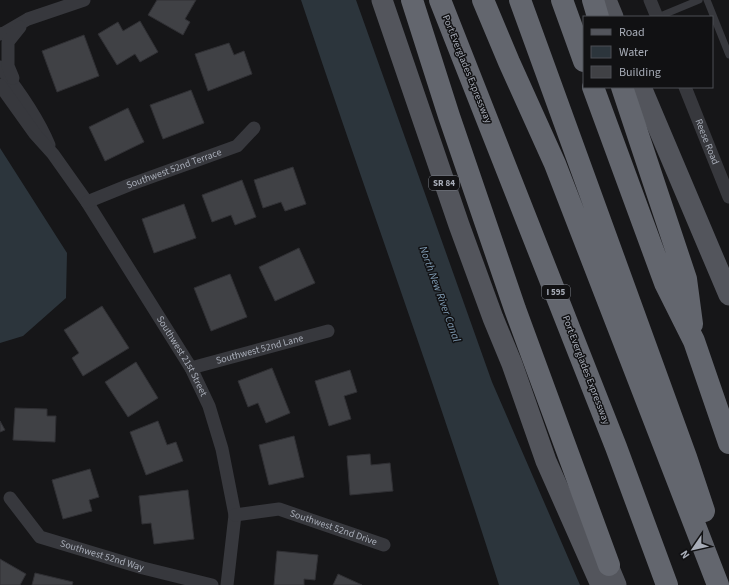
<svg xmlns="http://www.w3.org/2000/svg" width="729" height="585" viewBox="0 0 729 585" font-family="'Source Sans 3',sans-serif">
	<style>
		.water { fill: #2c353c }
		.building { fill: #404145; stroke: #303034 }
		.lines { fill: none; stroke-linecap: round; stroke-linejoin: round }
		.service { stroke: #37383d; stroke-width: 7 }
		.minor { stroke: #37383d; stroke-width: 13 }
		.primary { stroke: #53555c; stroke-width: 21 }
		.motorway { stroke: #63666e; stroke-width: 22 }
		.labels { text-anchor: middle; dominant-baseline: central; stroke-width: 3; stroke-linejoin: round; paint-order: stroke }
		.shield { fill: #111113; stroke: #7b7e86; stroke-width: 1 }
		.shield-label { font-size: 9px; font-weight: bold; fill: #a8adb8 }
		.street-label { font-size: 10px; fill: #a8adb8; stroke: #111113 }
		.water-label { font-size: 11px; font-style: italic; fill: #7f9bb3; stroke: #111113 }
	</style>
	<rect width="100%" height="100%" fill="#161618"/>
	<!-- water -->
	<path class="water" d="M301 0H356L492 382 580 585H499C437 389 366 195 301 0Z
		M0 148 67 253 66 298 23 336 0 343Z"/>
	<!-- building -->
	<path class="building" d="M157 0H196L185 19 190 22 183 35 148 15Z
		M140 21 158 52 140 62 135 54 117 65 98 34 118 22 123 31Z
		M84 35 99 76 57 92 42 51Z
		M229 43 234 55 244 51 252 74 208 91 195 54Z
		M191 90 204 123 163 139 150 105Z
		M128 108 144 142 105 161 89 127Z
		M293 167 306 204 285 211 281 202 263 208 254 180Z
		M242 180 256 217 235 225 231 215 212 222 202 195Z
		M184 204 196 238 154 253 142 219Z
		M299 248 315 283 275 301 259 267Z
		M230 274 247 317 211 331 194 288Z
		M102 306 129 348 83 376 72 358 79 353 64 330Z
		M136 362 158 398 128 417 105 382Z
		M272 368 290 413 266 423 258 403 248 407 238 381Z
		M350 370 357 392 344 396 351 419 329 426 315 381Z
		M15 408 47 409V416H56L55 442 13 440Z
		M0 421 5 430 0 432Z
		M158 421 167 445 176 442 183 461 146 475 130 432Z
		M294 436 304 477 269 485 259 445Z
		M370 454 371 465 390 463 393 491 350 495 347 456Z
		M90 469 99 497 89 500 92 511 63 519 52 480Z
		M188 490 194 539 154 544 151 523 142 524 139 496Z
		M277 551 318 555 315 580 304 579V585H274Z
		M0 559 26 574 20 585H0Z
		M35 573 73 582 72 585H32Z
		M338 574 362 585H333Z"/>
	<g class="lines">
		<!-- service -->
		<path class="service" d="M707 0 729 55
			M658 17 699 0"/>
		<!-- minor -->
		<g class="minor">
			<path d="M650 0 657 17"/>
			<path d="M0 34 4 33 28 19 84 0"/>
			<path d="M0 67C19 91 37 116 49 145"/>
			<path d="M13 78 8 66V42L20 27"/>
			<path id="s1" d="M0 85 35 134 53 154 87 202 191 368 209 406 222 449 235 515 227 585"/>
			<path id="s2" d="M685 87 729 197"/>
			<path id="s3" d="M87 202 129 185 237 146 254 128"/>
			<path id="s4" d="M191 368 328 331"/>
			<path id="s5" d="M10 498 40 537 143 568 212 585"/>
			<path id="s6" d="M235 515 279 509 384 545"/>
		</g>
		<!-- primary -->
		<path class="primary" d="M382 0 459 225 493 318 512 364 546 461 601 585
			M606 0 613 17
			M641 87 729 295
			M601 549 616 585"/>
		<!-- motorway -->
		<path class="motorway" d="M412 0 449 116 515 309 609 565
			M440 0 616 447 667 585
			M483 0 509 62 555 164 718 585
			M520 0 686 457 704 511
			M562 0 584 61
			M593 0 598 17
			M593 87 665 283 694 341 729 443
			M622 87 686 279 692 324"/>
	</g>
	<g class="labels">
		<!-- shield labels -->
		<g class="shield">
			<rect x="429" y="176" width="30" height="14" rx="3"/>
			<rect x="542" y="285" width="28" height="14" rx="3"/>
		</g>
		<g class="shield-label">
			<text x="444" y="183">SR 84</text>
			<text x="556" y="292">I 595</text>
		</g>
		<!-- street labels -->
		<g class="street-label">
			<text transform="translate(467 69) rotate(68)">Port Everglades Expressway</text>
			<text stroke="none"><textPath href="#s2" startOffset="59">Reese Road</textPath></text>
			<text stroke="none"><textPath href="#s3" startOffset="93">Southwest 52nd Terrace</textPath></text>
			<text stroke="none"><textPath href="#s4" startOffset="71">Southwest 52nd Lane</textPath></text>
			<text stroke="none"><textPath href="#s1" startOffset="327">Southwest 21st Street</textPath></text>
			<text transform="translate(586 370) rotate(69)">Port Everglades Expressway</text>
			<text stroke="none"><textPath href="#s6" startOffset="102">Southwest 52nd Drive</textPath></text>
			<text stroke="none"><textPath href="#s5" startOffset="114">Southwest 52nd Way</textPath></text>
		</g>
		<!-- water labels -->
		<g class="water-label">
			<text transform="translate(440 294) rotate(70)">North New River Canal</text>
		</g>
	</g>
	<!-- legend -->
	<rect x="583" y="16" width="130" height="72" fill="#111113" stroke="#4d4f55"/>
	<rect x="591" y="29" width="20" height="6" fill="#53555c" stroke="#4d4f55"/>
	<text x="619" y="36" font-size="12" fill="#a8adb8">Road</text>
	<rect x="591" y="46" width="20" height="12" fill="#2c353c" stroke="#4d4f55"/>
	<text x="619" y="56" font-size="12" fill="#a8adb8">Water</text>
	<rect x="591" y="66" width="20" height="12" fill="#404145" stroke="#4d4f55"/>
	<text x="619" y="76" font-size="12" fill="#a8adb8">Building</text>
	<!-- north arrow -->
	<g transform="translate(693 549) rotate(236)" stroke="#111113" stroke-width="3" paint-order="stroke">
	<path d="M0-3L7 15L0 10L-7 15Z" fill="#a8adb8"/>
	<text y="-6" font-size="11" font-weight="bold" text-anchor="middle" fill="#a8adb8">N</text>
	</g>
</svg>
